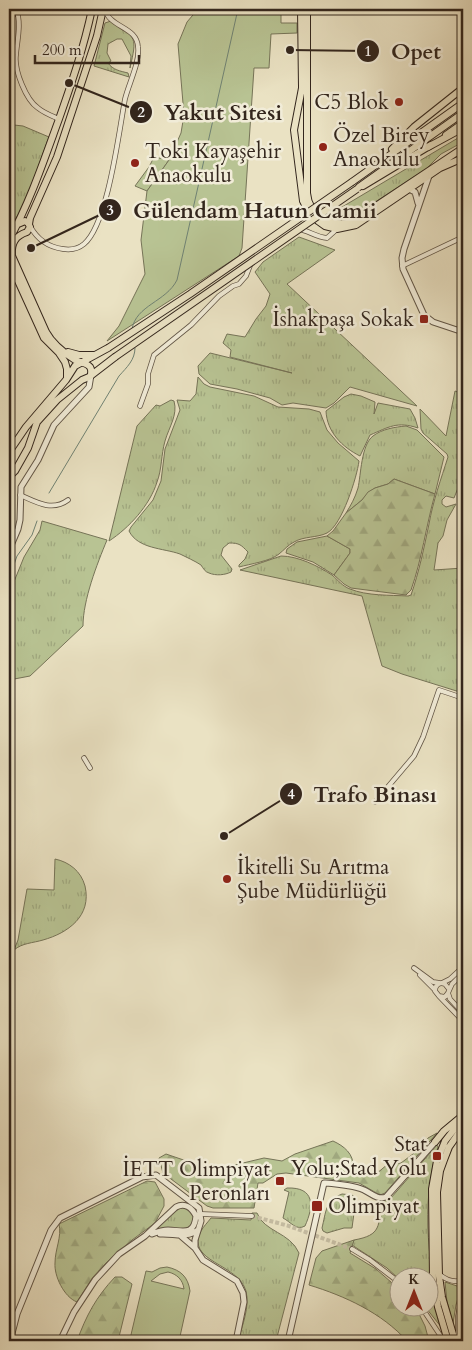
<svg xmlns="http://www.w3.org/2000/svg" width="472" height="1350" viewBox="0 0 472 1350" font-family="Cardo,serif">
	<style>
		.grass { fill: url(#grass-tufts); stroke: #767458 }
		.forest { fill: url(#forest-firs); stroke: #767458 }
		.park { fill: #b8c393; stroke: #767458; fill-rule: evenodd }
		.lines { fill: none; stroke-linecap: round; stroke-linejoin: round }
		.stream { stroke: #708273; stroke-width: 1 }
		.minor-tunnel { stroke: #c5bca2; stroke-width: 4; stroke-dasharray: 4 2; stroke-linecap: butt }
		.minor-casing { stroke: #615546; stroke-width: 5.5 }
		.tertiary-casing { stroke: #615546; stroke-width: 7 }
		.secondary-casing { stroke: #33261d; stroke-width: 8 }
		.primary-casing { stroke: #33261d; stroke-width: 8 }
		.trunk-casing { stroke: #33261d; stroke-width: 8 }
		.minor { stroke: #f1ecd8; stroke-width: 4 }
		.tertiary { stroke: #f1ecd8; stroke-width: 5 }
		.secondary { stroke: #f1ecd8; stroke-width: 5.5 }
		.primary { stroke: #eae2c3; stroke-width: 6 }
		.trunk { stroke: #eae2c3; stroke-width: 6 }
		.primary-bridge-casing { stroke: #33261d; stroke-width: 8; stroke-linecap: butt }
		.primary-bridge { stroke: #eae2c3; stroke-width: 6 }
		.poi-dot { fill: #8f2418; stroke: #f1ecd8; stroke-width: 2 }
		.labels { text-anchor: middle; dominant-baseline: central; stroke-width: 5; stroke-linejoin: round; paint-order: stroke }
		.poi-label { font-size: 21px; fill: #33261d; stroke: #f1ecd8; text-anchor: end }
		.leader { fill: none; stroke: #33261d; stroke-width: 2 }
		.callout-dot { fill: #33261d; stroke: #f1ecd8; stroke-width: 2 }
		.mark-label { font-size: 15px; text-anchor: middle; font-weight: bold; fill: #fff }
		.callout-label { font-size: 22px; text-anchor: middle; font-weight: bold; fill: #33261d; stroke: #f1ecd8; stroke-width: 5; stroke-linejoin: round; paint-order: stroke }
	</style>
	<defs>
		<pattern id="grass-tufts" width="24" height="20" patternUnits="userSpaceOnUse" patternTransform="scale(1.25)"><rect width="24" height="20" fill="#b8c393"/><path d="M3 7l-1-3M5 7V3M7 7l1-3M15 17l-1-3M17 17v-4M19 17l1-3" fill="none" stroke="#9fa77e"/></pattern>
		<pattern id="forest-firs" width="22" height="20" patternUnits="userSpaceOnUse" patternTransform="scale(1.25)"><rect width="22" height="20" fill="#b8c393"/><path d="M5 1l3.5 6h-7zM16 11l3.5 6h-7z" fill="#9fa77e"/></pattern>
	</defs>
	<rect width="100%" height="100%" fill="#eae2c3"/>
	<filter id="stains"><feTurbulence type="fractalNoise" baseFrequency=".004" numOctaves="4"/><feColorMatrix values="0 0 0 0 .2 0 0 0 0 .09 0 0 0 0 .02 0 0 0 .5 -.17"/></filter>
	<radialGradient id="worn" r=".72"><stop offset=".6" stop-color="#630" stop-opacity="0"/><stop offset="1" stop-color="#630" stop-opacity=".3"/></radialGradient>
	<!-- grass -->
	<path class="grass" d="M111 21C137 38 137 37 130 68L131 56 122 39H117L108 44 107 53 111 61 108 63C113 70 120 71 128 73L129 77 94 66 105 23Z
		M14 125 23 126 49 137C40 160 25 212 9 227V127Z
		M463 135V142L441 154 426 169 352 217 342 220 327 216Z
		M154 157 169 160 147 191 135 186 149 167Z
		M299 237 335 250 287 284 417 406 350 387 334 403 326 408 293 403 282 405 270 398 237 389 210 384 199 374 198 366 210 353 292 373 230 357 231 350 223 343 227 334 245 337 256 319 266 306 270 294 255 272 263 262Z
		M198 377 204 384 210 387 254 396 278 407 309 409 320 412 327 430 338 443 359 461C357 477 342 525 327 533 317 538 304 536 294 542 288 545 284 550 279 554 271 561 250 564 239 567V565L245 559 248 552C241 545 240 543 229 543L223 548 221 555 232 569 231 572C225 575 216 576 209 573 205 572 203 568 201 565 195 561 186 557 180 554 163 548 138 549 129 531L131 527 153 500 161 481 165 449 180 410 177 400 190 401 196 394Z
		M455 391 463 394V474L462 480 463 485 458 488 454 498 446 496 442 500V504L446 507 456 504 447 520 443 536 438 543 434 570 463 568V693L402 674 382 666 362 596 240 570 281 556C298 556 318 566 332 575 338 580 342 586 350 589 367 596 390 595 408 596L411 595C419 572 424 548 429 524 433 501 441 479 448 457L447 454 423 433 421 429 420 409 446 436Z
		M351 394 361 396 375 402 374 414 378 403 410 409 415 418 418 428C397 421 389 427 370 435L360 456C342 447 327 432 326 411L344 397Z
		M171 400 174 401C178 415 169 427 165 441 161 455 162 469 157 482 150 505 129 528 109 541L137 426 156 405 160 406Z
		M406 426 417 430 444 457 435 494 394 479 388 484 375 488 369 492 362 500 346 513C351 505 355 498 358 488 361 475 361 445 373 436 382 429 395 427 406 426Z
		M42 521 107 540C97 564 83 600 83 626L30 676 9 680V594L24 557 40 530Z
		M327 536 350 549V553L334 575 313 562 286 553 287 549 297 542Z
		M55 859C69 862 81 871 85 886 92 916 68 933 43 940 33 943 22 943 14 950L18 940 27 889 54 890Z
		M437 1145 438 1147C419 1205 430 1270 442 1328L426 1308H430V1278H400L399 1279 387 1268 352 1245 354 1240C382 1235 378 1226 382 1201L390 1199Z
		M287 1188C315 1187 314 1206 305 1226 296 1231 291 1222 283 1218L289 1192 284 1190Z
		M342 1194 352 1195 356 1198 352 1228H344L327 1233 323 1231 322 1228C326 1212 325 1201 342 1194Z
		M184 1207C189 1210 194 1212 194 1219 195 1233 161 1231 152 1232 161 1225 174 1209 184 1207Z
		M252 1213H257C264 1232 290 1232 299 1253L276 1341H238C242 1326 250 1307 246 1291 238 1263 185 1262 201 1231 203 1227 208 1222 211 1218L251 1220Z
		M445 1282 457 1286 462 1284 456 1305 453 1323 447 1302Z"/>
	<!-- forest -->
	<path class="forest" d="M394 479 435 494C426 526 422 559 411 590L406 595 351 588 344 584 334 575 350 553V549L327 536 333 531 346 513 362 500 368 492 375 488 388 484Z
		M437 1133 385 1193 380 1195 359 1183 286 1173 277 1174 263 1183H258L254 1208H213L207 1206 163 1173 159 1158 166 1154 207 1168 218 1169 264 1158 282 1161 295 1154 333 1141C344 1146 354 1154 353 1167L376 1174 388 1164 401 1163 413 1154 428 1138Z
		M147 1181 155 1182 164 1199V1206L155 1223 132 1240 106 1263 93 1277 77 1302C64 1297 54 1276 55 1263 55 1249 62 1237 59 1224Z
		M354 1240 350 1253 376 1269 399 1289 400 1308H416L425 1326 429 1341H407C382 1313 345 1296 309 1285L316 1258 322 1251Z
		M115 1277H122L132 1284 118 1341H77C86 1316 96 1297 115 1277Z"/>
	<!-- park -->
	<path class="park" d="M198 9H281V23H297V33L271 34 269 68H254L242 248 239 256 107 341 119 326 145 274 141 240 147 191 169 160 181 133 184 115 178 44 187 22Z
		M167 1267C181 1270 188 1277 190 1291L179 1341H159L138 1336 139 1341H134L130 1339 146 1271 152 1272 160 1268ZM168 1272C177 1274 183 1280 184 1289L151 1281 160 1274Z"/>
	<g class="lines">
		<!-- stream -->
		<path class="stream" d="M132 329C136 305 166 302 177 280L238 9
			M49 493 119 376C127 367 135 360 135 348
			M9 579 17 556 32 535 37 521"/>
		<!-- minor-tunnel -->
		<path class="minor-tunnel" d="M252 1216 289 1226 352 1249"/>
		<!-- minor casing -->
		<g class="minor-casing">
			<path id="minor" d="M16 9C22 23 17 41 16 55 14 70 26 100 38 108 44 113 52 116 59 119
				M30 226C37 239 48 247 63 249 70 250 78 249 84 244 108 224 119 131 125 99 129 83 140 62 138 47 137 26 109 28 105 9
				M299 229C309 231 316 237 327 238L337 229
				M402 266 463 237
				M140 406 148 384V374L154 355 191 325 219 296 233 286 239 284 246 276 251 263
				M20 495C36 502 52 512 68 500
				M84 758 90 768
				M375 802 414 756 423 737 439 690 463 698
				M414 968 433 982 440 983
				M420 975 435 990
				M442 983 450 979 463 967
				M449 989 445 984C439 982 435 985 435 991L439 996 445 997 448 993 452 984 463 973
				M448 993 450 999 463 1013
				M439 996 463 1021
				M201 1214 252 1216
				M352 1249 370 1260 400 1283
				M439 1274C446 1280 454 1283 463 1280
				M422 1308 444 1341
				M458 1341V1316L463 1292"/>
		</g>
		<!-- tertiary casing -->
		<g class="tertiary-casing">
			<path id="tertiary" d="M429 176 404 249 402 258 403 269 424 315 433 322 463 332
				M409 189 415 192 418 203
				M9 550 18 529 20 520 21 487 38 460 54 425 89 387 91 375
				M160 1234C174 1233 186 1239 198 1230
				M181 1236 195 1248
				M10 1341 17 1314 51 1230 60 1218 142 1177 156 1175 199 1208 201 1221 195 1240V1248L203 1260 237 1281 243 1293 244 1302 236 1341
				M60 1341 74 1312 95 1280 119 1254 145 1236 176 1207C185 1202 192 1208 196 1216 194 1237 182 1230 168 1230 162 1230 157 1232 152 1234
				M288 1341 324 1183C337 1184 352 1185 364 1190 372 1194 377 1200 386 1197L435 1142"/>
		</g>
		<!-- secondary casing -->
		<g class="secondary-casing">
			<path id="secondary" d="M9 14 17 12"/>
		</g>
		<!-- primary casing -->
		<g class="primary-casing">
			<path id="primary" d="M301 9 302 88 294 130 303 201 309 213 318 221 325 226 337 229 356 225 440 168 463 158
				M307 9V193C309 216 331 227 352 222L463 148
				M446 135 463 123
				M392 149 414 127 463 88
				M352 182 463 103
				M363 186 431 145
				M18 224 25 221 28 223 30 227 27 232C15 236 11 243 12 256L46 332C52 343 64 353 75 360 80 362 87 363 90 367 92 370 91 371 91 375
				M29 224 30 218 57 157 97 36 103 9
				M9 240C30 202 44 160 59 119 72 82 84 47 92 9
				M9 261 44 338 59 353 65 362 67 369V378
				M68 352 79 355H95
				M9 452 26 427 66 380 75 366 108 348
				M9 477 15 471 28 448 37 422 57 400 82 380 89 377 115 357
				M435 1142 444 1131 462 1116
				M448 1341 438 1307 433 1280 432 1189 437 1161 445 1141 463 1118
				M455 1341 442 1297 439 1276 437 1192 440 1171 444 1160 449 1147 463 1127"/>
		</g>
		<!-- trunk casing -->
		<g class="trunk-casing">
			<path id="trunk" d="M428 147 463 128
				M359 187 463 113"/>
		</g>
		<!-- minor -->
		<use href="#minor" class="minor"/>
		<!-- tertiary -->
		<use href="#tertiary" class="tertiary"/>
		<!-- secondary -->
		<use href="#secondary" class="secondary"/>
		<!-- primary -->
		<use href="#primary" class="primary"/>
		<!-- trunk -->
		<use href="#trunk" class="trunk"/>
		<!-- primary-bridge casing -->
		<g class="primary-bridge-casing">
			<path id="primary-bridge" d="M108 348 190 294 352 182
				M115 357 357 189"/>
		</g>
		<!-- primary-bridge -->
		<use href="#primary-bridge" class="primary-bridge"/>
	</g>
	<!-- markers -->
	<g class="poi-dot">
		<circle cx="399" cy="102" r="5"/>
		<circle cx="323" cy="147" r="5"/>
		<circle cx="135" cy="163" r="5"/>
		<rect x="419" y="314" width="10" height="10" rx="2.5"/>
		<circle cx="227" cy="879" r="5"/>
		<rect x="432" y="1151" width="10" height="10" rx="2.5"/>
		<rect x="275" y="1176" width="10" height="10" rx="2.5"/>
		<rect x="311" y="1200" width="12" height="12" rx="2.5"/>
	</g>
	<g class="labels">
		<!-- poi labels -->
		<g class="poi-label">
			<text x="389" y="102">C5 Blok</text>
			<text x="333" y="135" text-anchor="start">Özel Birey<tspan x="333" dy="24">Anaokulu</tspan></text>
			<text x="145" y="151" text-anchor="start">Toki Kayaşehir<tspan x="145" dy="24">Anaokulu</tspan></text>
			<text x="414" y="319">İshakpaşa Sokak</text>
			<text x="237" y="867" text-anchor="start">İkitelli Su Arıtma<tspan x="237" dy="24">Şube Müdürlüğü</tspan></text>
			<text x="427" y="1144">Stat<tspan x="427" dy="24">Yolu;Stad Yolu</tspan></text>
			<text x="270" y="1169">İETT Olimpiyat<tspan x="270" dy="24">Peronları</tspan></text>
			<text x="328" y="1206" text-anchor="start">Olimpiyat</text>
		</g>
	</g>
	<!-- callouts -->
	<path class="leader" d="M290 50L368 51M69 83L141 112M31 248L110 210M224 836L291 794"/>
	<g class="callout-dot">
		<circle cx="290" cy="50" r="5"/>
		<circle cx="69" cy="83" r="5"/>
		<circle cx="31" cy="248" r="5"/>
		<circle cx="224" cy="836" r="5"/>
		<circle cx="368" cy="51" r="12"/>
		<circle cx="141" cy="112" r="12"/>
		<circle cx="110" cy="210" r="12"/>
		<circle cx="291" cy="794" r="12"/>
	</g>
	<g class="mark-label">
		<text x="368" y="56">1</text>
		<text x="141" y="117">2</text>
		<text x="110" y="215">3</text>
		<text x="291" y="799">4</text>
	</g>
	<g class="callout-label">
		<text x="416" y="59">Opet</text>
		<text x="223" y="120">Yakut Sitesi</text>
		<text x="255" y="218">Gülendam Hatun Camii</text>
		<text x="375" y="802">Trafo Binası</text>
	</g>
	<!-- margin -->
	<rect width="472" height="1350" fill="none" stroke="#eae2c3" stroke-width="30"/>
	<rect x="10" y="10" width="452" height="1330" fill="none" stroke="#33261d" stroke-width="2.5"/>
	<rect x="15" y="15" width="442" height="1320" fill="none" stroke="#33261d"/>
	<!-- north arrow -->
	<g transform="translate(414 1292)"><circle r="24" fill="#f1ecd8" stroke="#a59d8d"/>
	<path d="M0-4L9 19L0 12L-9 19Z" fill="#8f2418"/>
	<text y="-8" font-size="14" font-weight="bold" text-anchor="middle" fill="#33261d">K</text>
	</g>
	<!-- scale -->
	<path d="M35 55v8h104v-8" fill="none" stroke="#33261d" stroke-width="2.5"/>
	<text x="42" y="55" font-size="15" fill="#33261d" stroke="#f1ecd8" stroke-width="4" paint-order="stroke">200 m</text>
	<rect width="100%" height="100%" filter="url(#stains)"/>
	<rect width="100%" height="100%" fill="url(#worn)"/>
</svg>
